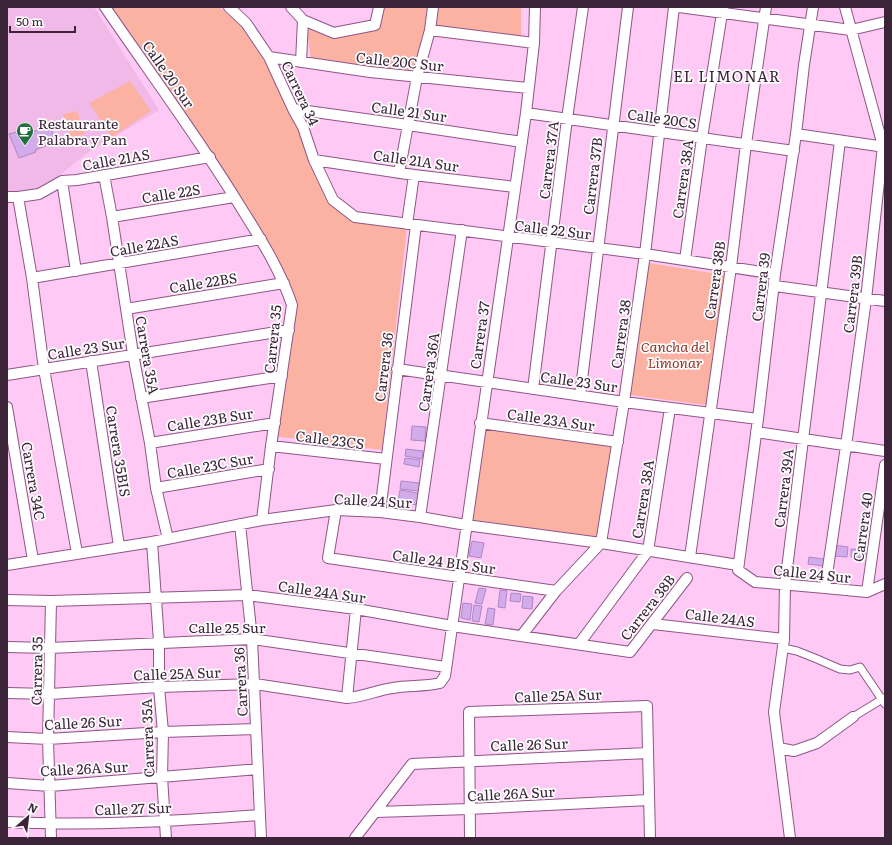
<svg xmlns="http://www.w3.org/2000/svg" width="892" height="845" viewBox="0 0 892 845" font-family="Literata,serif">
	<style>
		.built { fill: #f0b9e8 }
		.green { fill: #fbb2a3 }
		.building { fill: #d1abea; stroke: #ae87c8 }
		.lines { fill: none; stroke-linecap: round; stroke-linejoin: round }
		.pedestrian-casing { stroke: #8f5588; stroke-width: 9 }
		.minor-casing { stroke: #8f5588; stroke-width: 12 }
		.pedestrian { stroke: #fff; stroke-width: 7 }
		.minor { stroke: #fff; stroke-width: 10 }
		.labels { text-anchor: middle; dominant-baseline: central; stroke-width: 3.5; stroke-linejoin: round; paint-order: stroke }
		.street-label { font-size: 14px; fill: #3b2338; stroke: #fdfdfd }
		.poi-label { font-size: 14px; fill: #3b2338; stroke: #fdfdfd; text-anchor: start }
		.park-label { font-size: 14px; font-style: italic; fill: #913728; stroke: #fdfdfd }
		.neighbourhood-label { font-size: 15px; letter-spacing: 1px; fill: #3b2338; stroke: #fdfdfd }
	</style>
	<rect width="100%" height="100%" fill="#fec9f5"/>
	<!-- built -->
	<path class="built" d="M7 7H94L159 110 87 153 39 192 7 195Z"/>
	<!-- green -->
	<path class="green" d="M106 7H219L247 29 269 61 330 200 354 221 407 227 382 450 274 436 294 305 274 257Z
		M381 7H521V39L427 26 414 76 311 59 306 24 335 36 378 26Z
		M130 81 151 111 112 137 89 103Z
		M77 111 85 134 71 137 63 114Z
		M649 263 725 275 706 405 630 395Z
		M484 426 614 444 598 540 470 523Z"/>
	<!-- building -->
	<path class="building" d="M50 126 56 142 35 150 36 152 19 158 9 134 28 129 29 133Z
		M412 426 426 427 425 441 411 440Z
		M406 449 423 451 422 459 405 456Z
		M405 458 420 460 419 467 404 464Z
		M401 481 420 483 419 491 400 489Z
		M400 490 418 493 417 505 398 502Z
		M472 541 484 543 481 558 469 556Z
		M834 545 848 547 847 557 833 556Z
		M851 549 866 550 865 558 851 557Z
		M809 557 824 559 823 566 808 564Z
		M479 588 486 589 482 604 475 603Z
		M500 590 507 591 505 608 498 607Z
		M511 593 521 594 520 602 510 601Z
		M523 596 533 597 532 609 522 608Z
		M463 603 472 604 470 620 461 618Z
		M474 605 482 606 479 622 472 621Z
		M488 608 495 609 493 625 485 624Z"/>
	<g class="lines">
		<!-- pedestrian casing -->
		<g class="pedestrian-casing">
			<path id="pedestrian" d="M783 648 797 651 817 659 840 669 850 670 860 667 885 704
				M853 717 884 698"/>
		</g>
		<!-- minor casing -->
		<g class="minor-casing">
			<path id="minor" d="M105 7C150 73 198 137 240 206 260 238 280 269 292 305L271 446 262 520
				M229 7 246 23 269 57 293 109 303 127 314 160 333 200 355 217 645 254 775 274
				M291 7 303 20 301 62
				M679 7 851 30 885 22
				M813 7 804 65 796 134 775 274 758 419 738 570 755 582 825 588 867 592 885 584
				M303 20 334 33 375 25 379 7
				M430 30 534 43
				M269 57 370 72 528 88
				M293 109 408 125 522 142
				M526 113 794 151
				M796 134 885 147
				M314 160 414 175 515 187
				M399 173 417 77 430 30 433 7
				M104 175 112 217 133 354 150 443 156 488 168 539
				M62 181 76 271
				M7 197H18L39 194 62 181 77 180 210 157
				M18 197 32 278 44 369 77 553
				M112 217 234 197
				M407 224 414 175
				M685 260 702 138 723 7
				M32 278 261 239
				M775 286 885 301
				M126 309 284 283
				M91 361 119 546
				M397 369 624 402 758 419
				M7 375 289 330
				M533 389 567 119 583 7
				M580 396 628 7
				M141 398 282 376
				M7 407 33 560
				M480 423 618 442
				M756 432 885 451
				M150 443 275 423
				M271 446 386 459
				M156 488 269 469
				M336 510 328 558 556 591
				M380 512 416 225
				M420 517 462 230
				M240 524 252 639 261 838
				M152 542 159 642V687L163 732 162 777 166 838
				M690 557 731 267 746 144 766 7
				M7 565 152 542 262 520 336 510 380 512 420 517 466 525 601 543 738 565
				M825 588 846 446 866 299 883 146 845 7
				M867 592 885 465
				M7 600 51 601 247 595 356 609 452 626 630 652 687 578
				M51 601 48 739 51 838
				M653 624 784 639
				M522 635 556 591 601 543 624 402 645 254 674 7
				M579 644 648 551 670 408
				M7 647 50 648 252 639 446 667
				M7 693 50 694 159 687 255 684 347 698C363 697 377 690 393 688 408 685 424 687 440 683L445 676 526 113 534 43 535 7
				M347 698 356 609
				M7 737 48 739 163 732 256 729
				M779 748 794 751 817 743 853 717
				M7 783 50 786 258 769
				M376 812 469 809 649 800
				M7 822C92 826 176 821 260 815
				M355 838 412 764 648 753
				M470 838 469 712 647 706 650 838
				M790 838 774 712 784 639 785 585 840 141"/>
		</g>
		<!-- pedestrian -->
		<use href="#pedestrian" class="pedestrian"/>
		<!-- minor -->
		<use href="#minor" class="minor"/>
	</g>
	<!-- icons -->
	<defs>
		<g id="cafe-pin" transform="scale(0.9)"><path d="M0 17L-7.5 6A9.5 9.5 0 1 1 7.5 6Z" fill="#226f3e" stroke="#fdfdfd"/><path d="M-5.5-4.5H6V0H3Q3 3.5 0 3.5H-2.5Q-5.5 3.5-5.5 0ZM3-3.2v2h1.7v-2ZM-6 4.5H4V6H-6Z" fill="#fff"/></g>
	</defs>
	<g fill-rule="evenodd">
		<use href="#cafe-pin" x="25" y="131"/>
	</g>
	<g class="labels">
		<!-- street labels -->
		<g class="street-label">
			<text transform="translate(400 61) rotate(6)">Calle 20C Sur</text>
			<text transform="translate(169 74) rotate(55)">Calle 20 Sur</text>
			<text transform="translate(301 93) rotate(65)">Carrera 34</text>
			<text transform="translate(409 111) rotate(8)">Calle 21 Sur</text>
			<text transform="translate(662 118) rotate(8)">Calle 20CS</text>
			<text transform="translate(116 159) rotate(-10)">Calle 21AS</text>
			<text transform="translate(416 160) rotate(8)">Calle 21A Sur</text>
			<text transform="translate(548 160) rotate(-83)">Carrera 37A</text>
			<text transform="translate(592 176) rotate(-83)">Carrera 37B</text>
			<text transform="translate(682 179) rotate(-82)">Carrera 38A</text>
			<text transform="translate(171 193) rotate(-9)">Calle 22S</text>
			<text transform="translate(553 229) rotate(7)">Calle 22 Sur</text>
			<text transform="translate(144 245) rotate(-10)">Calle 22AS</text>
			<text transform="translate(714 280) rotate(-82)">Carrera 38B</text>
			<text transform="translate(203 282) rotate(-9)">Calle 22BS</text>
			<text transform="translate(760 287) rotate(-83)">Carrera 39</text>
			<text transform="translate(852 294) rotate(-83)">Carrera 39B</text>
			<text transform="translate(620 334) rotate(-82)">Carrera 38</text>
			<text transform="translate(479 335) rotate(-82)">Carrera 37</text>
			<text transform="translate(272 339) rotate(-84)">Carrera 35</text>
			<text transform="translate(86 348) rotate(-9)">Calle 23 Sur</text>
			<text transform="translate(148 355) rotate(80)">Carrera 35A</text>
			<text transform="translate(383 367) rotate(-83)">Carrera 36</text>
			<text transform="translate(428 372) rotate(-82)">Carrera 36A</text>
			<text transform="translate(579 381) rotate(8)">Calle 23 Sur</text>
			<text transform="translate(210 419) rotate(-9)">Calle 23B Sur</text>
			<text transform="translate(551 419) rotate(8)">Calle 23A Sur</text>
			<text transform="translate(330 439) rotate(7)">Calle 23CS</text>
			<text transform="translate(119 451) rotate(81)">Carrera 35BIS</text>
			<text transform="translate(210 465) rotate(-10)">Calle 23C Sur</text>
			<text transform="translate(34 481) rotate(80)">Carrera 34C</text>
			<text transform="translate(783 488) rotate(-83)">Carrera 39A</text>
			<text transform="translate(642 499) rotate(-81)">Carrera 38A</text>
			<text transform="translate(373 500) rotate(3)">Calle 24 Sur</text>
			<text transform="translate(862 527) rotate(-82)">Carrera 40</text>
			<text transform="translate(444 561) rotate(8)">Calle 24 BIS Sur</text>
			<text transform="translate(812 573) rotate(6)">Calle 24 Sur</text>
			<text transform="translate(322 591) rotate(8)">Calle 24A Sur</text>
			<text transform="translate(647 607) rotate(-52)">Carrera 38B</text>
			<text transform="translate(720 617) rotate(7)">Calle 24AS</text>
			<text x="227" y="627">Calle 25 Sur</text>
			<text transform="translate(36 671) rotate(-89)">Carrera 35</text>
			<text transform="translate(177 673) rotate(-2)">Calle 25A Sur</text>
			<text transform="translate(240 682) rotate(-93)">Carrera 36</text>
			<text transform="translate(558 695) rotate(-2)">Calle 25A Sur</text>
			<text transform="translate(83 722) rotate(-3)">Calle 26 Sur</text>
			<text transform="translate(147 738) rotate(-92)">Carrera 35A</text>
			<text transform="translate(529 744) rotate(-2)">Calle 26 Sur</text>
			<text transform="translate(84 768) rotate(-3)">Calle 26A Sur</text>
			<text transform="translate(511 793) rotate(-3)">Calle 26A Sur</text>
			<text transform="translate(133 808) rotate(-2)">Calle 27 Sur</text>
		</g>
		<!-- poi labels -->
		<g class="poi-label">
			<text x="38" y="123">Restaurante<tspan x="38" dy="16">Palabra y Pan</tspan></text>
		</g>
		<!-- park labels -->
		<g class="park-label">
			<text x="675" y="346">Cancha del<tspan x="675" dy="16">Limonar</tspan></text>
		</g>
		<!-- neighbourhood labels -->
		<g class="neighbourhood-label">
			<text x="727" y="75">EL LIMONAR</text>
		</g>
	</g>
	<!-- border -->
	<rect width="892" height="845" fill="none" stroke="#3b2338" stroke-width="16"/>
	<!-- north arrow -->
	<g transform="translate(28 817) rotate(28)" stroke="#fdfdfd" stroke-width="3" paint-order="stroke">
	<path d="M0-3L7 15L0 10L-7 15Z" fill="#3b2338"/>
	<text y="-6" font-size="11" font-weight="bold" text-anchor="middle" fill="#3b2338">N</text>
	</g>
	<!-- scale -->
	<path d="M10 26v6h65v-6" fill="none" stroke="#3b2338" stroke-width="2"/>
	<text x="16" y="26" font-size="12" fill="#3b2338" stroke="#fdfdfd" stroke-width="3" paint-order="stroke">50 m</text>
</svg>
